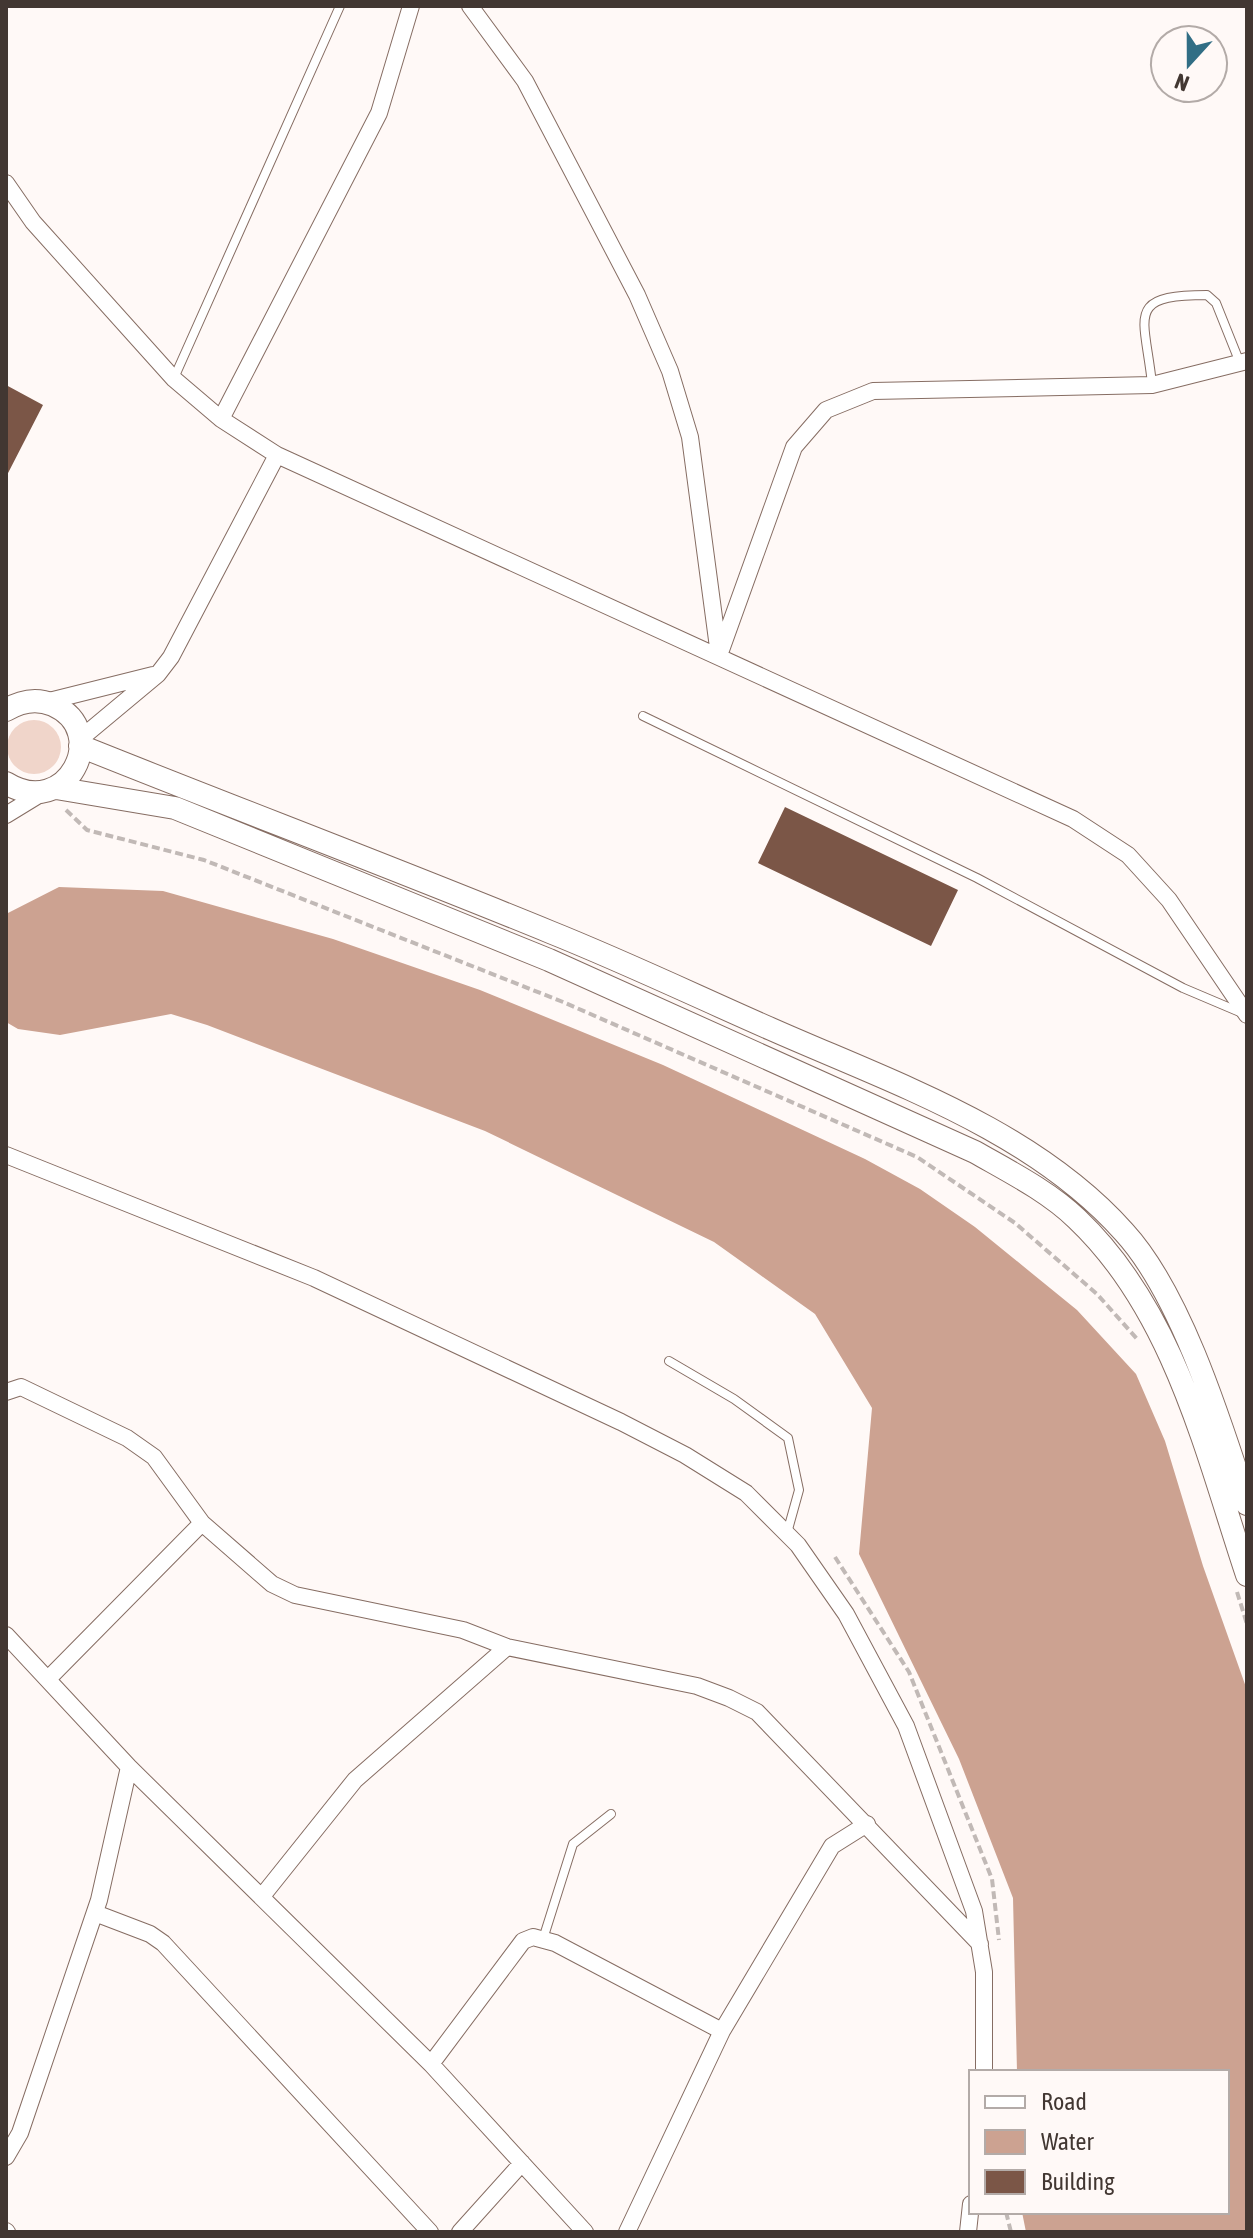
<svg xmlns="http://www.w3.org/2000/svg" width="1253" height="2238" viewBox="0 0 1253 2238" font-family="'Asap Condensed',sans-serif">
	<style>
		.green { fill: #f0d5ca }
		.water { fill: #cca291 }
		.building { fill: #7b5647 }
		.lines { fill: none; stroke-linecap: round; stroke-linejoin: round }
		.lane-casing { stroke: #866d63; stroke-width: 10 }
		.street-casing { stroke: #866d63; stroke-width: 18 }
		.secondary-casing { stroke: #866d63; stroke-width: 24 }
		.path { stroke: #c1b9b6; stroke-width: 4; stroke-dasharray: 8 4; stroke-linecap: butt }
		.lane { stroke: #fff; stroke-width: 8 }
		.street { stroke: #fff; stroke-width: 16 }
		.secondary { stroke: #fff; stroke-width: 22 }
	</style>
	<rect width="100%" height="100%" fill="#fff9f7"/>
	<!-- green -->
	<path class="green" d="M7 747a27 27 0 1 1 54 0a27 27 0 1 1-54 0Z"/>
	<!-- water -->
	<path class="water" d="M59 887 163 891 333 939 480 990 663 1065 865 1159 920 1189 975 1227 1077 1310 1136 1374 1165 1441 1203 1566 1247 1690V2232H1026L1022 2212H1227V2072H1017L1013 1898 959 1759 859 1554 872 1408 815 1314 714 1242 485 1131 207 1025 171 1014 60 1035 18 1029 6 1022V914Z"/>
	<!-- building -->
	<path class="building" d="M6 385 43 405 6 477Z
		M785 807 958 890 931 946 758 863Z"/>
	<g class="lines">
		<!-- lane casing -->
		<g class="lane-casing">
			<path id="lane" d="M174 378 340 6
				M1152 384C1145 316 1124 295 1207 295L1216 303 1240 363
				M643 716 977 878 1183 988 1242 1013
				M669 1361 734 1399 788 1438 799 1490 787 1533
				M543 1939 573 1844 611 1814"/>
		</g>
		<!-- street casing -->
		<g class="street-casing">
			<path id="street" d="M470 6 525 81 637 295 670 371 690 437 719 655
				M6 183 33 222 174 379 221 419 277 455 1073 819 1128 855 1169 900 1247 1015
				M221 419 379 113 411 6
				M721 650 794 447 826 410 873 391 1152 385 1247 361
				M45 702 153 675
				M80 739 158 674 171 657 277 455
				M6 815 42 793
				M6 1155 314 1278 621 1422 685 1455 746 1493 798 1545 846 1614 906 1726 974 1911 984 1972V2072
				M6 1392 21 1387 127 1438 154 1457 202 1523 272 1584 295 1595 463 1630 507 1647 697 1686 729 1698 757 1712 980 1944
				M6 1635 129 1767 431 2064 585 2232
				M48 1679 202 1523
				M263 1895 355 1780 507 1647
				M95 1913 150 1934 163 1943 430 2232
				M431 2064 523 1941 533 1937 555 1943 722 2031
				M6 2157 20 2133 99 1900 129 1767
				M6 2231 7 2232
				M460 2232 522 2163
				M627 2232 722 2031 832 1846 867 1824
				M968 2232 971 2204"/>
		</g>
		<!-- secondary casing -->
		<g class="secondary-casing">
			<path id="secondary" d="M6 710C21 701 37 698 53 705 112 731 67 821 6 783
				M80 746C237 809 394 868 550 932 625 962 698 997 771 1029 893 1083 1033 1130 1124 1232 1181 1294 1221 1424 1247 1504
				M56 788 175 808 549 960 975 1152C1010 1172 1048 1191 1077 1219 1174 1311 1206 1452 1247 1575"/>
		</g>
		<!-- path -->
		<path class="path" d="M66 810 87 830 204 860 563 1002 917 1157 1015 1223 1097 1294 1138 1340
			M835 1557 909 1672 992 1879 999 1940
			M1237 1592 1247 1624
			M1006 2212 1011 2232"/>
		<!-- lane -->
		<use href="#lane" class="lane"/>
		<!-- street -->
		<use href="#street" class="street"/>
		<!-- secondary -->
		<use href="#secondary" class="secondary"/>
	</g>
	<!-- border -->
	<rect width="1253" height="2238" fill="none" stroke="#423732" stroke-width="16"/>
	<!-- legend -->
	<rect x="969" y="2070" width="260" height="144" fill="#fff9f7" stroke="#b3aba8" stroke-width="2"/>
	<rect x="985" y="2096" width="40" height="12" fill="#ffffff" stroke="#b3aba8" stroke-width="2"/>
	<text x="1041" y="2110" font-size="24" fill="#423732">Road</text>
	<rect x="985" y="2130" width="40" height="24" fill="#cca291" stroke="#b3aba8" stroke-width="2"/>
	<text x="1041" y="2150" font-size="24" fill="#423732">Water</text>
	<rect x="985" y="2170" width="40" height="24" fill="#7b5647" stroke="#b3aba8" stroke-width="2"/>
	<text x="1041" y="2190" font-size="24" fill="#423732">Building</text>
	<!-- north arrow -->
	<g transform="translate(1189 64) rotate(201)"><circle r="38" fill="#fff9f7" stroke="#b3aba8" stroke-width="2"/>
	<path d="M0-6L14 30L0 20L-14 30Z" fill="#316e85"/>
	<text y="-12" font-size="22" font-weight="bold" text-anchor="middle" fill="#423732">N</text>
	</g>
</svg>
